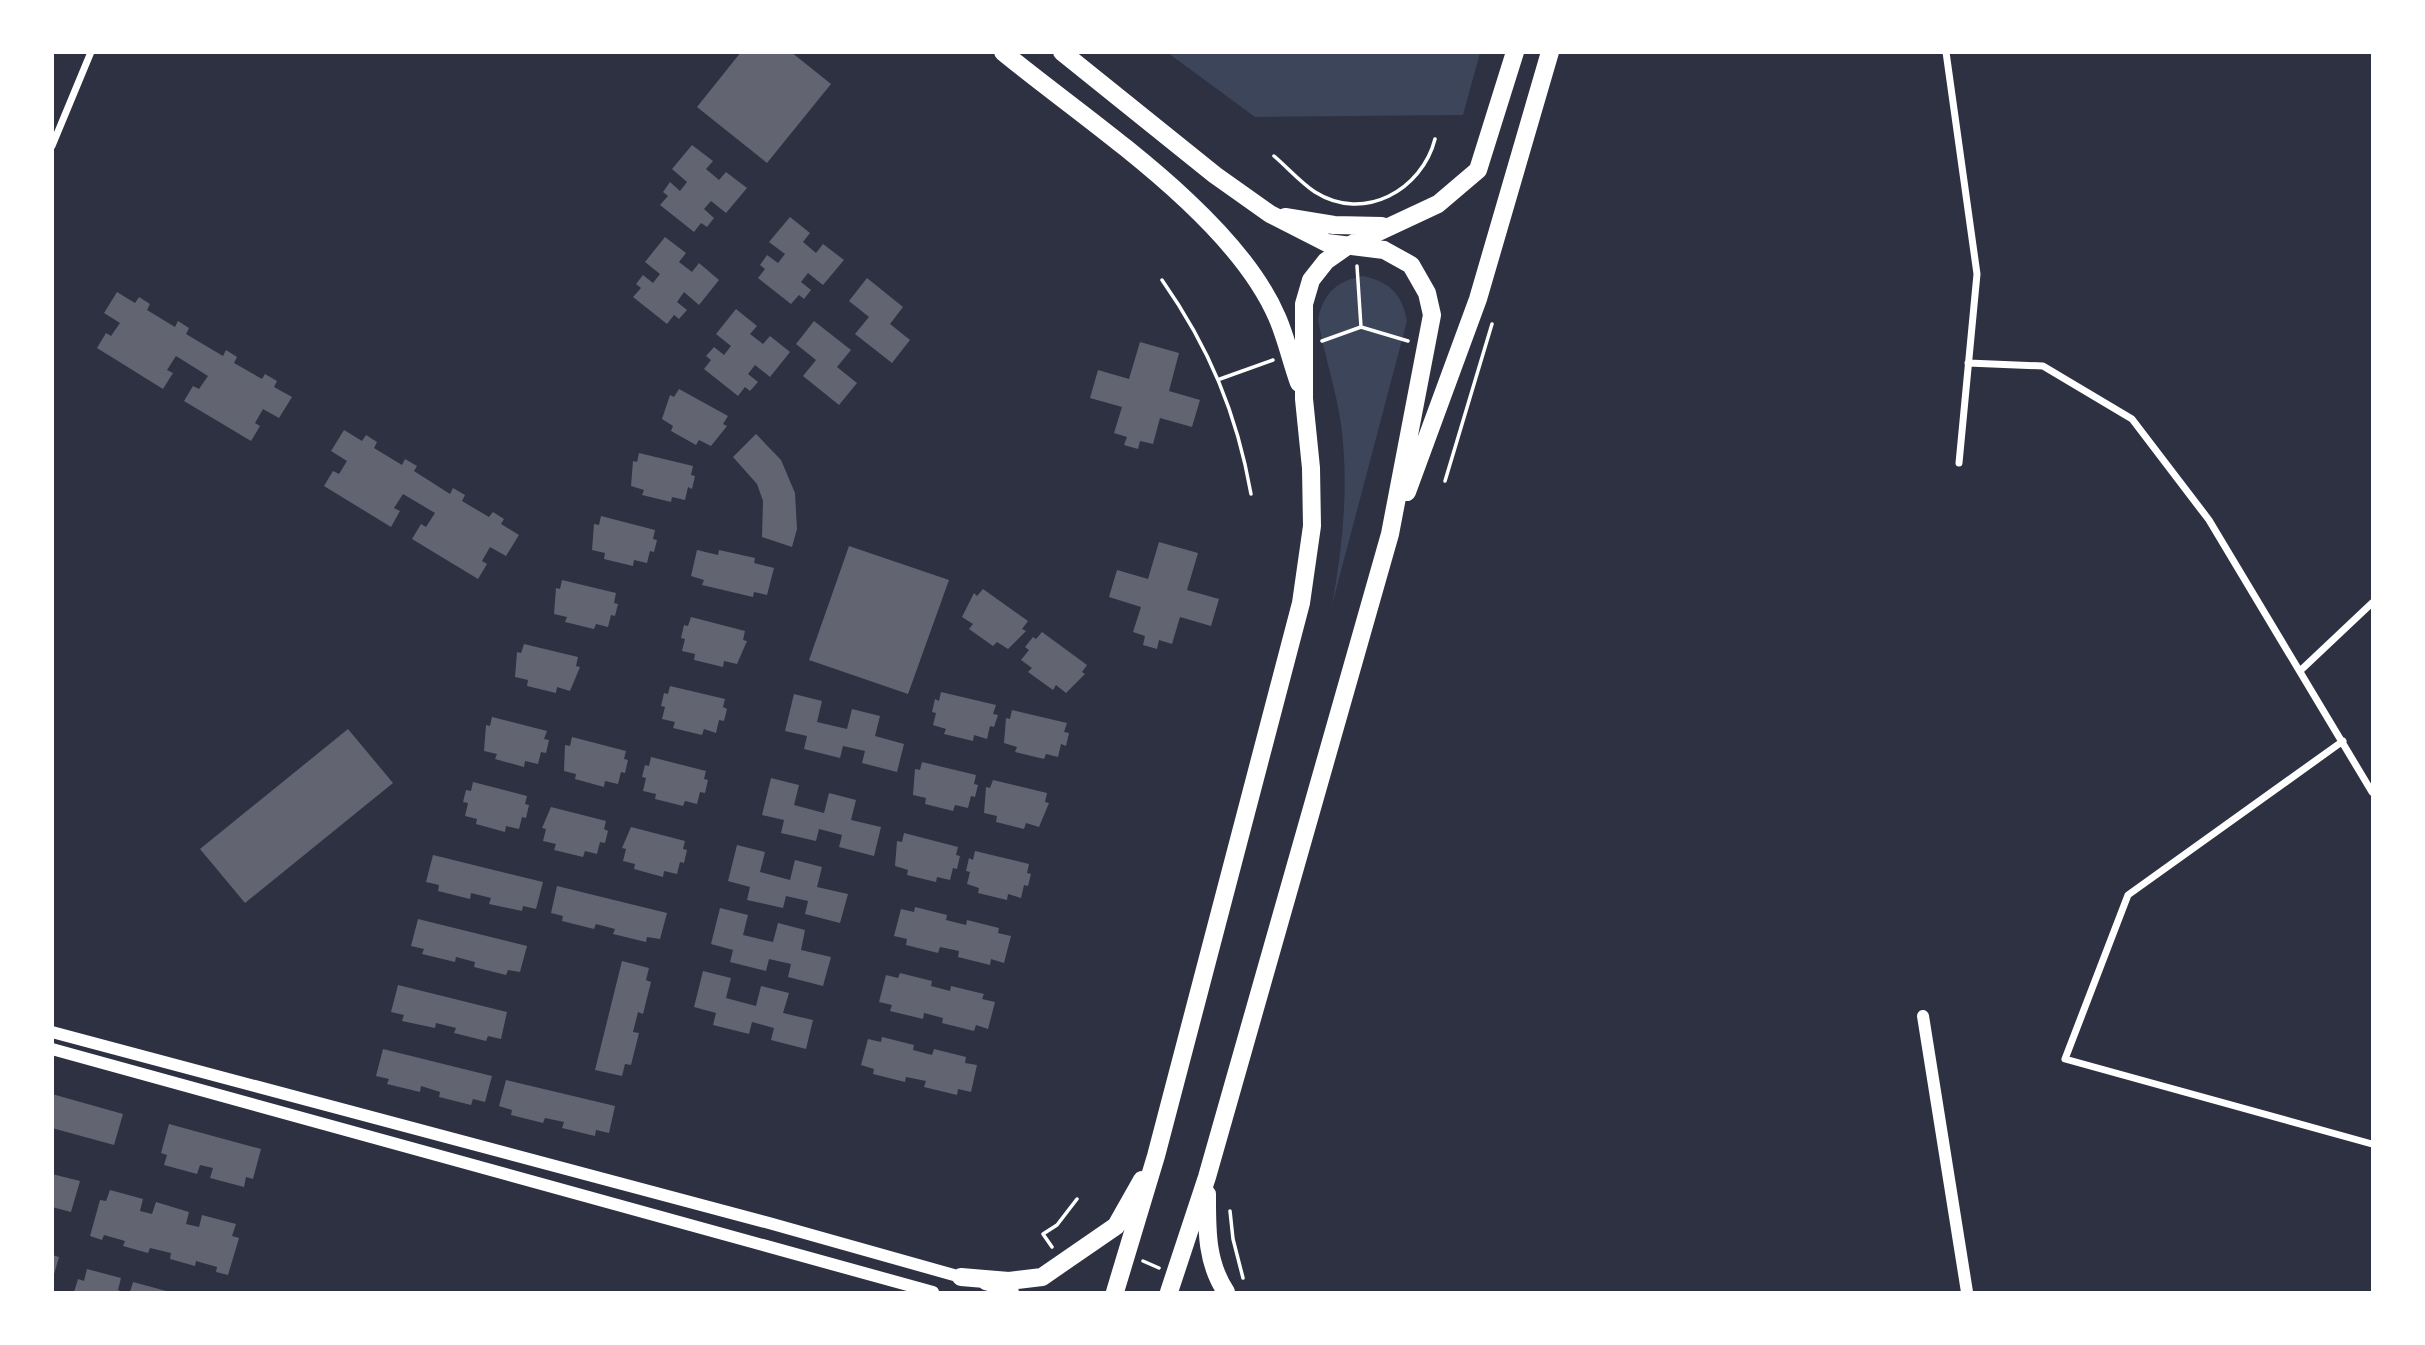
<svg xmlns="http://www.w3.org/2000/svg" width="2425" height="1345" viewBox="0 0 2425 1345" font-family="'Sofia Sans Condensed',sans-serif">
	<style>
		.green { fill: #3c4559 }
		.building { fill: #626471 }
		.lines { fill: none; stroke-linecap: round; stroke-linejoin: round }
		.path { stroke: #fff; stroke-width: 3.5 }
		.minor { stroke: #fff; stroke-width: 7 }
		.tertiary { stroke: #fff; stroke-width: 12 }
		.primary { stroke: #fff; stroke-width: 18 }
	</style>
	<rect width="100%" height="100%" fill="#2d3142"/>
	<!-- green -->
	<path class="green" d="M1168 53H1480L1463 115 1255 117Z
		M1363 276C1390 282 1402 294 1407 321L1332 605C1343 545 1349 485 1341 424 1336 389 1324 355 1318 319 1324 293 1336 281 1363 276Z"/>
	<!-- building -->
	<path class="building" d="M741 52H791L831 84 767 163 697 107Z
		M692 145 713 161 706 169 719 180 726 172 747 188 726 213 711 201 704 209 714 218 707 227 701 223 694 232 660 205 668 196 663 192 670 182 680 191 687 182 672 169Z
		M790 217 810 233 803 242 816 253 823 244 844 260 823 285 808 273 801 282 811 290 804 299 799 295 791 304 758 278 765 269 760 265 767 255 778 263 785 254 769 242Z
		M665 237 686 253 679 262 692 272 699 263 719 280 699 305 684 292 677 302 687 310 679 319 674 315 667 324 633 297 641 288 636 284 643 275 653 283 660 274 645 262Z
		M867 278 903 307 890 324 910 340 892 363 855 334 869 317 849 301Z
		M117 292 135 303 139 297 150 304 147 310 175 327 178 321 189 328 186 334 223 356 226 350 237 357 234 363 262 379 265 374 277 381 274 387 292 397 279 418 263 409 255 423 260 426 251 441 184 401 193 386 199 389 208 376 176 356 167 370 173 373 163 389 97 348 106 333 111 336 120 323 104 313Z
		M736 309 757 326 750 334 763 344 770 336 790 352 770 377 755 365 748 374 758 382 750 391 745 387 738 396 704 369 711 360 706 356 714 347 724 355 731 346 716 334Z
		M814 321 851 350 837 367 857 383 839 405 803 376 816 360 796 344Z
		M1140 342 1179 353 1169 391 1200 400 1192 427 1160 418 1153 444 1140 441 1138 449 1124 445 1127 437 1114 433 1122 407 1090 398 1098 370 1129 379Z
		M679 389 728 416 723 424 727 426 711 446 699 440 696 445 671 431 673 426 662 419 670 395 674 397Z
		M344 430 362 441 366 435 377 442 374 448 402 465 405 459 417 466 414 471 450 494 453 488 465 495 462 501 489 517 493 512 504 519 501 524 519 535 506 556 490 547 482 561 487 564 478 579 412 539 421 524 426 527 435 513 403 494 394 508 400 511 391 527 324 486 333 471 339 474 347 461 331 451Z
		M756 434 781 460 795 493 797 529 792 547 762 537 763 501 757 484 733 457Z
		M639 453 693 466 691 475 695 476 692 489 688 487 685 500 672 497 671 502 642 495 644 490 631 486 633 461 637 462Z
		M601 516 655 530 653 539 657 540 654 552 650 551 647 563 634 560 633 566 604 559 605 553 592 550 594 524 599 525Z
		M1159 542 1198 553 1187 590 1219 599 1211 626 1180 617 1172 644 1159 640 1157 649 1143 645 1145 636 1133 632 1141 607 1109 597 1117 570 1148 579Z
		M849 546 949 580 908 694 809 660Z
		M697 550 718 555 719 550 755 558 754 563 774 568 767 595 754 592 753 597 702 585 704 580 691 576Z
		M562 580 616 593 614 603 618 604 615 616 611 615 608 627 596 624 594 629 565 622 567 617 554 614 556 588 560 589Z
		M983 589 1028 621 1022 629 1026 631 1008 649 997 642 993 646 969 629 973 624 962 617 974 593 977 596Z
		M691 617 745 631 743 640 747 641 737 664 724 661 723 667 694 660 695 654 682 651 685 639 681 638 684 625 688 626Z
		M1042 632 1087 665 1082 672 1085 674 1066 693 1056 685 1053 690 1028 672 1032 668 1021 660 1029 650 1025 647 1033 637 1036 639Z
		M524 644 578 657 576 666 580 667 570 691 557 687 556 693 527 686 528 680 515 677 517 652 521 653Z
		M670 686 725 699 723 707 727 709 724 721 719 720 716 733 704 729 702 735 673 728 675 722 662 719 665 707 661 706 664 693 668 694Z
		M941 692 996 705 993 714 998 715 994 727 990 726 987 739 974 735 973 741 944 734 946 729 933 725 936 713 932 712 935 699 939 701Z
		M794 694 822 701 817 722 847 729 852 709 880 716 875 736 904 744 897 772 862 763 865 751 843 746 840 758 804 749 807 736 785 731Z
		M1012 710 1067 723 1064 732 1069 733 1066 746 1061 744 1058 757 1046 754 1044 759 1015 752 1017 747 1004 743 1006 718 1010 719Z
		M492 717 547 731 544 739 549 740 546 753 541 752 538 764 525 761 524 767 495 759 497 754 484 751 486 725 490 726Z
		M348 729 393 783 245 903 200 849Z
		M572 737 626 751 624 759 628 760 625 773 621 772 618 784 605 781 604 787 575 779 576 774 564 771 565 745 570 746Z
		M651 757 706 771 704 779 708 780 705 793 700 792 697 804 685 801 683 806 655 799 656 794 643 791 646 778 642 777 645 765 649 766Z
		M922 762 976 775 974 784 978 785 975 797 971 796 968 808 955 805 953 811 925 804 926 798 913 795 915 769 920 770Z
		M771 778 799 785 794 805 824 813 829 793 856 800 851 820 881 827 874 856 839 847 842 835 819 829 816 841 781 833 784 820 762 815Z
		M993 780 1047 793 1045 802 1049 803 1039 827 1026 823 1024 829 996 822 997 816 984 813 986 787 990 788Z
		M473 782 527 796 525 804 529 805 526 818 522 817 519 829 506 826 505 832 476 824 477 819 465 816 468 803 463 802 466 790 471 791Z
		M551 807 606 821 604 829 608 831 605 843 600 842 597 854 585 851 583 857 554 850 556 844 543 841 546 829 542 828Z
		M631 827 685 841 683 849 687 850 684 863 680 862 677 874 664 871 663 877 634 869 635 864 623 861 626 849 622 848Z
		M904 833 958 847 956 855 960 856 957 869 953 868 950 880 937 877 936 882 907 875 908 870 895 866 897 841 902 842Z
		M737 845 765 852 760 872 790 880 795 860 822 867 817 887 848 894 840 923 805 914 808 901 786 896 783 908 747 900 750 887 728 881Z
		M975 851 1029 864 1027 873 1031 874 1028 886 1024 885 1021 898 1008 894 1007 900 978 893 979 888 967 884 970 872 966 871 969 858 973 860Z
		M433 855 543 882 536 909 523 906 522 911 489 904 491 898 471 893 470 899 438 891 439 885 426 882Z
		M557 886 667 913 660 939 647 937 646 942 613 934 615 929 596 924 594 929 562 921 563 916 551 913Z
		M915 907 947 915 946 920 966 925 967 920 999 928 998 933 1011 936 1004 963 991 959 990 965 958 957 959 951 940 947 938 953 906 945 907 939 894 936 901 909 914 912Z
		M720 908 748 915 743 935 773 942 778 923 805 930 801 950 831 957 823 986 788 977 791 964 769 959 766 971 730 962 733 950 711 944Z
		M418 919 527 946 520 972 508 970 506 975 474 967 475 962 456 957 455 962 422 954 424 949 411 946Z
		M622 961 649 968 646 980 651 982 643 1014 638 1012 633 1032 639 1033 631 1065 625 1064 622 1076 595 1070Z
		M703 971 731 978 726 998 756 1006 761 986 789 993 783 1013 813 1020 806 1049 771 1040 774 1028 752 1022 749 1034 713 1025 716 1013 694 1007Z
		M900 973 932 981 931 986 950 991 951 986 984 994 982 999 995 1002 988 1029 976 1025 974 1031 942 1023 943 1018 924 1013 923 1019 890 1011 892 1005 879 1002 886 975 898 978Z
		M398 985 507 1012 501 1039 488 1036 486 1041 454 1033 456 1028 436 1023 435 1028 402 1021 404 1015 391 1012Z
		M882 1037 914 1045 913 1050 932 1055 934 1049 966 1057 965 1063 977 1065 971 1092 958 1089 957 1095 924 1087 926 1081 906 1077 905 1082 873 1074 874 1069 861 1065 868 1039 881 1042Z
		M383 1049 492 1076 485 1102 473 1099 471 1105 439 1097 440 1092 421 1086 420 1092 387 1084 389 1079 376 1076Z
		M506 1080 615 1106 609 1133 596 1130 595 1136 562 1128 564 1122 545 1118 543 1123 511 1115 512 1110 499 1106Z
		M52 1094 123 1114 114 1145 52 1128Z
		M169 1124 261 1149 253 1179 246 1177 244 1187 210 1178 213 1168 200 1165 197 1174 164 1165 167 1155 161 1153Z
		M52 1174 80 1181 71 1212 52 1207Z
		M110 1190 143 1199 140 1211 152 1214 156 1202 189 1212 186 1224 199 1227 202 1215 236 1224 232 1236 239 1238 228 1275 216 1272 217 1267 196 1261 195 1266 170 1259 171 1253 150 1248 148 1253 123 1246 125 1241 104 1235 102 1240 90 1236 100 1200 106 1201Z
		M52 1255 59 1257 53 1278H52Z
		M87 1269 121 1278 118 1290 123 1292H74L78 1279 84 1281Z
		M133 1282 170 1292H130Z"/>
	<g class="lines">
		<!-- path -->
		<path class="path" d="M1274 156C1287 167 1301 183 1315 192 1364 223 1422 190 1435 139
			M1357 266 1361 327
			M1162 280C1209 347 1237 414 1251 494
			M1322 341 1361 327 1408 341
			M1220 379 1273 360
			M1445 481 1492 324
			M1230 1211 1233 1239 1243 1278
			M1052 1247 1043 1234 1057 1225 1077 1199
			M1143 1261 1159 1268"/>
		<!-- minor -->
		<path class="minor" d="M1946 52 1977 274 1959 463
			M52 146 91 52
			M1968 363 2043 366 2132 419 2209 520 2372 792
			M2301 670 2372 603
			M2343 741 2128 895 2065 1059 2372 1144"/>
		<!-- tertiary -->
		<path class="tertiary" d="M1923 1016 1967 1292
			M52 1032 769 1223 968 1279
			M52 1049 933 1292
			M985 1284 1013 1292"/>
		<!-- primary -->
		<path class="primary" d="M1003 52C1088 122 1233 215 1277 317 1286 337 1291 361 1299 383
			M1062 52 1215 175 1270 214 1327 243 1384 250 1411 265 1427 293 1432 315 1390 534 1207 1177 1169 1292
			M1285 217 1334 225 1382 226
			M1407 492 1478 299 1550 52
			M1207 1194C1207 1229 1206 1262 1226 1292
			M961 1277 1009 1281 1042 1277 1116 1226 1142 1180
			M1115 1292 1156 1156 1301 603 1312 526 1311 468 1304 399V304L1311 280 1326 261 1346 247 1438 204 1478 170 1515 52"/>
	</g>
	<!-- border -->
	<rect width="2425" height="1345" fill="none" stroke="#ffffff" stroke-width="108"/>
</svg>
